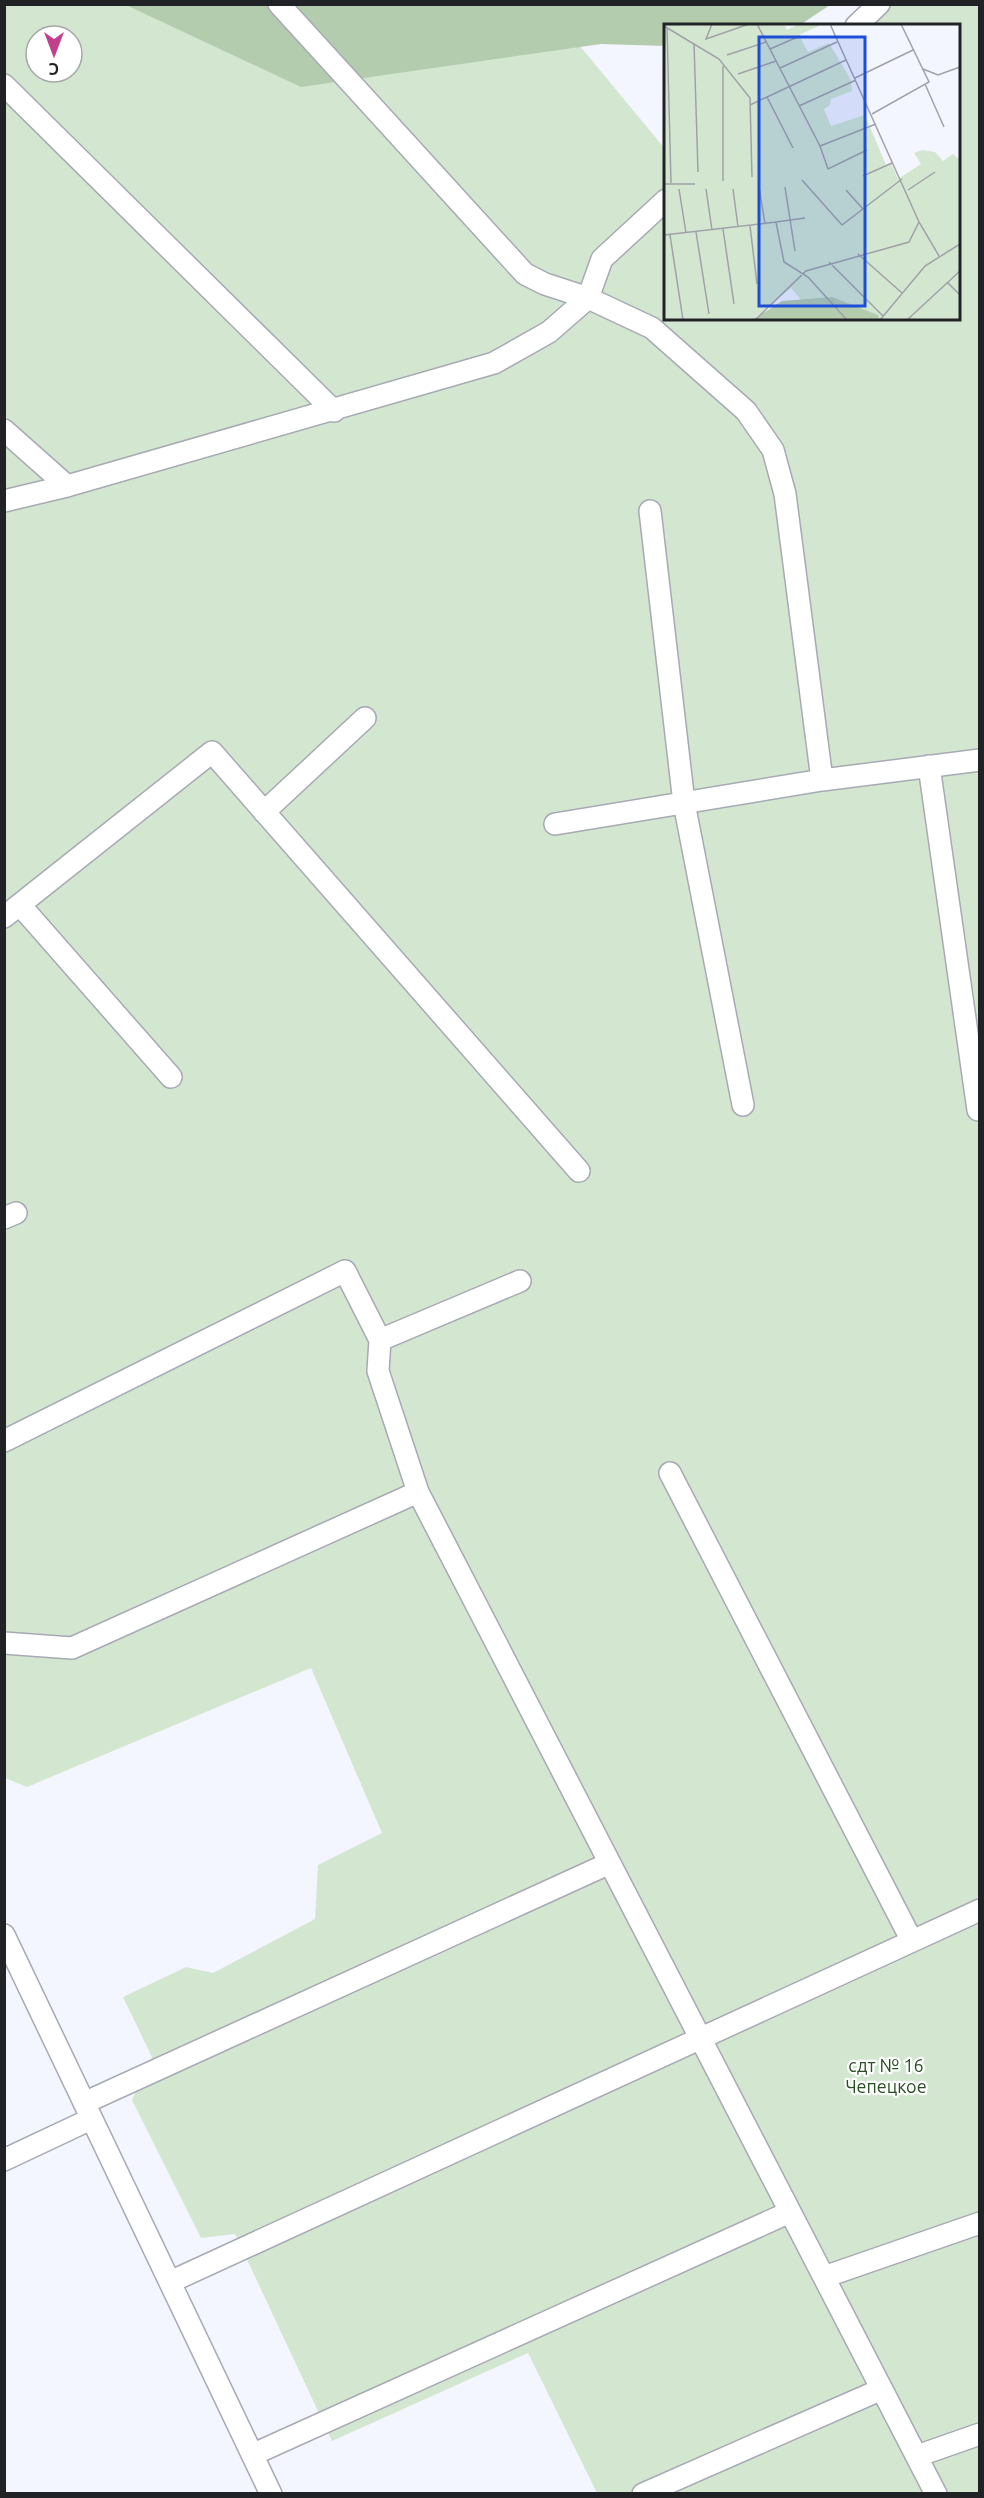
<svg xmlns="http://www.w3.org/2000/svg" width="984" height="2498" viewBox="0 0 984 2498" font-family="Ubuntu,sans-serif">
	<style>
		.green { fill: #d3e7d0; fill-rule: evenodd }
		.forest { fill: #b3ccae }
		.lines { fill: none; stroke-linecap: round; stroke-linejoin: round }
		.service-casing { stroke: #a7a9b4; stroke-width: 24 }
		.service { stroke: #fff; stroke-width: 21 }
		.labels { text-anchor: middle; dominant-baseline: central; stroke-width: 4.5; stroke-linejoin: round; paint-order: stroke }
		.park-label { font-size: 18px; fill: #2a4e24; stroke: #fff }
		.inset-road { fill: none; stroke: #a0a1a8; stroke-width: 1.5 }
		.view { fill: #1d4ed8; fill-opacity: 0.15; stroke: #1d4ed8; stroke-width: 3 }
		.inset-edge { fill: none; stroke: #212226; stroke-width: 3 }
	</style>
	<rect width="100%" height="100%" fill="#f4f6ff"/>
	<!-- green -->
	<path class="green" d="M4 5H546L666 150V318H958V26L853 25 877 5H979V2493H597L528 2353 332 2441 235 2234 201 2238 132 2100 152 2057 123 1997 186 1967 213 1973 315 1919 318 1865 382 1833 311 1668 27 1787 5 1778ZM36 36H72V72H36Z"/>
	<!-- forest -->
	<path class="forest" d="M126 5H830L800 25 666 26V46L601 44 301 87Z"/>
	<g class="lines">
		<!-- service casing -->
		<g class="service-casing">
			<path id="service" d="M279 4 525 274 545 284 588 298 652 328 746 411 773 450 785 494 822 780 980 760
				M856 26 879 4
				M4 85 334 411
				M4 430 67 486
				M4 501 67 486 494 363 549 332 588 298 602 259 666 200
				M650 511 684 803 743 1105
				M929 766 978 1110
				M264 812 365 718
				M555 824 822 780
				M20 905 171 1077
				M4 917 212 752 579 1171
				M4 1218 16 1213
				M380 1340 520 1281
				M4 1441 345 1271 380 1340 378 1371 418 1492 936 2494
				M670 1473 912 1941
				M4 1643 72 1648 418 1492
				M4 1935 271 2494
				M84 2103 610 1863
				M4 2160 91 2119
				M824 2277 980 2223
				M170 2282 980 1910
				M254 2454 790 2212
				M917 2456 980 2434
				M643 2494 882 2389"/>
		</g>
		<!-- service -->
		<use href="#service" class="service"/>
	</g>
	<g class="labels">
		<!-- park labels -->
		<g class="park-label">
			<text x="886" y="2065">сдт № 16<tspan x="886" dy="21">Чепецкое</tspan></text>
		</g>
	</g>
	<!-- overview -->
	<g transform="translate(664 24)">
		<rect width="296" height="296" fill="#f4f6ff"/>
		<path d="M0 0H120L123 6 135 0H159L135 11 144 28 165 19 187 56 188 67 167 75 166 81 160 85 167 102 201 91 222 141 227 139 234 155 257 140 250 129 258 126 271 128 279 137 289 130 295 135V295H153L127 264 90 295H0Z" fill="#d3e7d0"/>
		<path d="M168 273 214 291 215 295 88 296 118 277Z" fill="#b3ccae"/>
		<path class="inset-road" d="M48 0 42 15 85 0M93 0 156 122 164 145 203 126M166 0 255 198 275 232M0 2 55 35 86 74 88 153M3 3 7 159M30 19 34 148M106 25 136 12M63 31 102 18M59 42V157M116 44 173 18M259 45 274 51 296 43M74 50 112 37M191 54 249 26M261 60 280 103M103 73 129 124M86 81 182 36M135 82 192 56M208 90 265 58 237 0M156 122 212 100M199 152 228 139M138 156 178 201 238 155M0 160H31M95 163 101 200M121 163 131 227M15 165 22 209M42 165 48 206M69 165 74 203M182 166 199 185M244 166 271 148M112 198 141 194M86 202 93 260M59 205 70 280M32 208 45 290M0 211 112 198 120 238 144 253 183 296M6 211 19 296M194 230 238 269M165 238 219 292M283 258 296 271M91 296 142 247 245 218 255 198M216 296 261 242 296 220M243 296 296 247"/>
		<path class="view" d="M95 13H201V282H95Z"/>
		<rect width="296" height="296" class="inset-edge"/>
	</g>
	<!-- border -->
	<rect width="984" height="2498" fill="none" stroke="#212226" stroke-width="12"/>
	<!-- north arrow -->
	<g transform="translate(54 54) rotate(180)"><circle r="28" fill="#ffffff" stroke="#a6a7a8" stroke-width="1.5"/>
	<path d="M0-4.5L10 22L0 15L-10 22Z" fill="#c1408b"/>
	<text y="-9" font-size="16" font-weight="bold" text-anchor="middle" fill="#212226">С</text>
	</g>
</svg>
